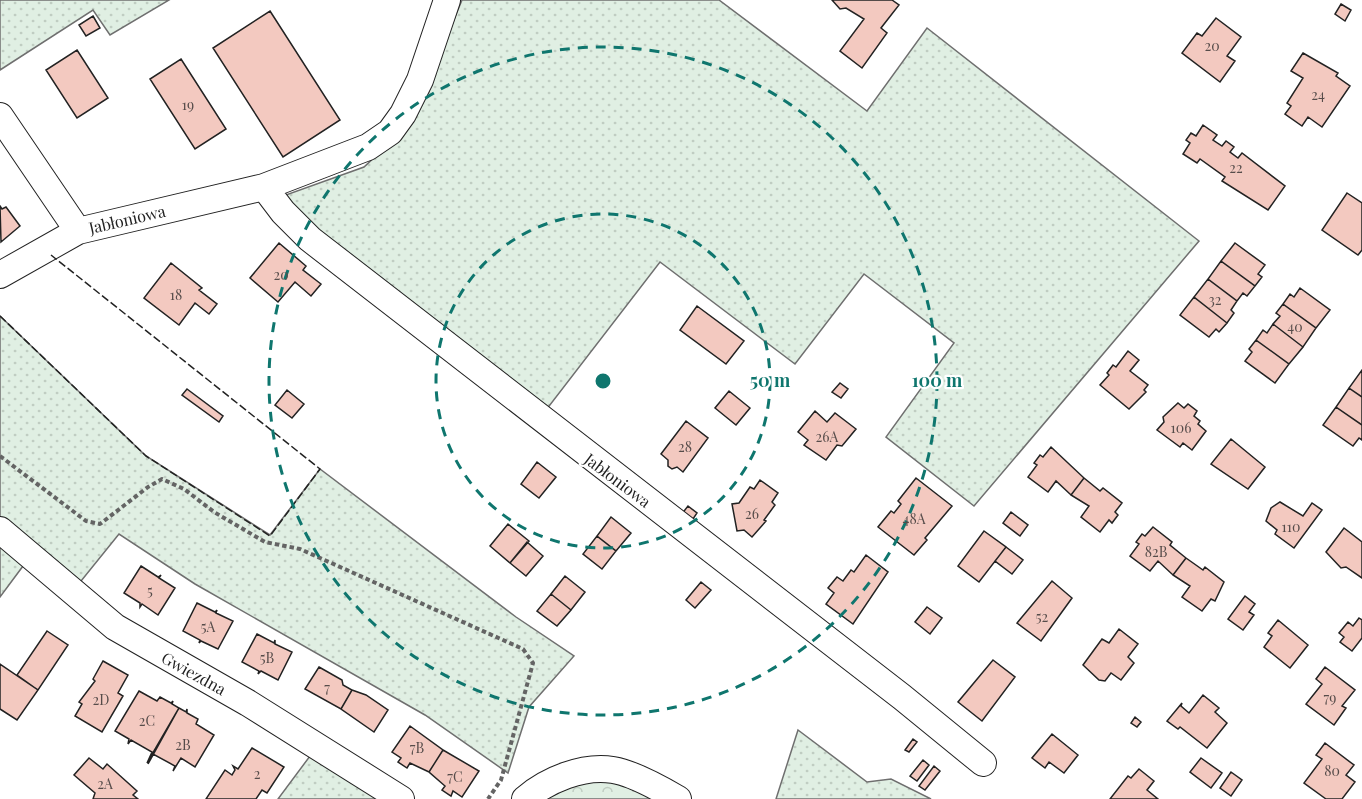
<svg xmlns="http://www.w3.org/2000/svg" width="1362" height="799" viewBox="0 0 1362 799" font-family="'Playfair Display',serif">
<defs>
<pattern id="grass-dots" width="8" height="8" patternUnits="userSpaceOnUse" patternTransform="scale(1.5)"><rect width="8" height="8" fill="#e0efe3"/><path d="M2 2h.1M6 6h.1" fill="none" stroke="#c0cdc2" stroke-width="1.8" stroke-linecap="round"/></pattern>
<pattern id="forest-crowns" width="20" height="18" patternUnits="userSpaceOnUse" patternTransform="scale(1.5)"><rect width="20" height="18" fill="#e0efe3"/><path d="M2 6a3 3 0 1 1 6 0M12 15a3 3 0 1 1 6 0" fill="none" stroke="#c0cdc2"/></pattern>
</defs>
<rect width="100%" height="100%" fill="#fff"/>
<!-- grass -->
<path fill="url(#grass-dots)" stroke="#6f6f6f" stroke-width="1.5" d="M0 0H169L110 35 93 10 0 70Z
M462 0H719L867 111 927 28 1199 241 974 506 886 437 954 343 864 274 795 364 660 262 543 414 323 241 283 196 364 167 412 122Z
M0 316 146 456 270 535 320 469 516 617 574 656 529 707 508 773 425 715 195 584 119 534 73 591 0 530Z
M0 546 23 566 0 597Z
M798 730 867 782 891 779 931 799H776Z
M313 752 387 799H278Z"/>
<!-- forest -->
<path fill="url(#forest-crowns)" stroke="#6f6f6f" stroke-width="1.5" d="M590 779 635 784 660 799H543Z"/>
<!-- building -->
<path fill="#f3c9c0" stroke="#222" stroke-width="1.5" d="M832 0H892L899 5 881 28 887 33 862 68 840 51 864 19 846 8 840 9Z
M1341 4 1351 10 1345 21 1335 14Z
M270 11 340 120 283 157 213 48Z
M93 16 100 28 86 36 79 25Z
M1216 18 1241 37 1227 56 1235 61 1220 82 1182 53 1197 33 1202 36Z
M77 50 108 98 77 118 46 70Z
M1303 53 1338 73 1336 76 1350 86 1322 127 1308 117 1302 126 1285 114 1291 106 1287 103 1303 78 1291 71Z
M181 59 226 129 195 149 150 79Z
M1203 125 1217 135 1213 140 1222 146 1226 141 1234 147 1230 152 1238 158 1242 153 1285 186 1268 210 1222 181 1225 177 1200 159 1197 163 1183 154 1190 143 1186 140 1191 133 1196 136Z
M1347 193 1362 203V250L1358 255 1322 230Z
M0 206 2 209 6 207 20 226 1 242Z
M279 243 306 266 303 270 321 284 311 296 295 282 278 302 250 278Z
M1235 243 1265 265 1258 274 1262 277 1255 286 1221 261Z
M1221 261 1255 286 1247 296 1243 293 1237 301 1208 279Z
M171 263 202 288 199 290 217 304 209 314 195 303 179 325 144 298Z
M1208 279 1237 301 1231 310 1234 313 1227 323 1194 297Z
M1300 288 1330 310 1316 328 1283 304 1290 294 1294 297Z
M1194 297 1227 323 1219 332 1216 329 1209 337 1180 315Z
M1283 304 1316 328 1303 347 1273 324 1280 316 1276 313Z
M697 306 744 341 726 364 680 330Z
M1273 324 1303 347 1289 364 1256 340 1263 330 1267 333Z
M1256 340 1289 364 1275 383 1245 361 1252 352 1249 349Z
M1128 351 1139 360 1130 371 1148 385 1144 390 1146 392 1129 409 1100 385 1109 375 1107 373 1113 365 1116 367Z
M1362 370V397L1349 388Z
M840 383 848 389 841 398 832 392Z
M1349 388 1362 397V425L1336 407Z
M187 389 223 416 219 422 182 395Z
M287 390 304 404 292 418 275 405Z
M729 391 750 408 736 425 715 408Z
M1178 403 1184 408 1188 404 1197 411 1194 416 1200 421 1198 424 1206 431 1192 450 1183 443 1180 447 1157 430 1164 422 1163 417Z
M1336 407 1362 425V440L1359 438 1353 446 1323 425Z
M815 411 827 422 835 413 856 429 842 446 837 445 826 460 804 445 808 440 798 432Z
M686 421 708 438 683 472 677 467 672 469 668 466V460L661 454Z
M1231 439 1265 467 1248 489 1211 464Z
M1051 447 1084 478 1071 495 1056 481 1048 492 1028 477 1037 465 1034 463 1040 455 1043 457Z
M537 462 556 477 539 498 521 484Z
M916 478 952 506 925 538 927 540 914 555 878 527 891 511 894 513 901 504 898 501Z
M1084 478 1100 491 1103 488 1122 503 1115 512 1118 515 1112 523 1109 520 1100 532 1081 517 1089 506 1071 495Z
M760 480 778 493 772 502 775 505 764 520 766 521 752 537 744 530 737 531 732 504 739 503 750 487 754 489Z
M1280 502 1303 516 1312 503 1322 510 1294 548 1275 534 1277 530 1266 521 1271 508Z
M688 506 697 513 691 522 681 515Z
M1011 512 1028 525 1020 536 1003 523Z
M611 517 631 533 616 551 597 536Z
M508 524 529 541 510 563 490 546Z
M1153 527 1172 542 1170 545 1186 558 1173 575 1158 561 1150 571 1130 556 1139 544 1136 542 1142 534 1145 536Z
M1344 528 1362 542V578L1346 567 1341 568 1326 552Z
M984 531 1006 547 979 582 958 566Z
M597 536 616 551 602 569 583 554Z
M527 542 543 556 526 576 510 563Z
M1006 547 1023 560 1012 574 995 561Z
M866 555 888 572 853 624 826 604 834 593 828 588 837 577 843 581 851 570 854 572Z
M1186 558 1203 570 1205 567 1224 582 1215 601 1211 599 1202 611 1182 597 1190 586 1173 575Z
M141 566 158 577 161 575 159 578 175 588 158 615 142 604 140 607V603L124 593Z
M565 576 585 592 571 610 551 594Z
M1052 581 1072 598 1041 641 1017 623Z
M701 582 711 590 695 608 686 600Z
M551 594 571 610 557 626 537 611Z
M1245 596 1255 604 1249 612 1254 615 1243 630 1228 619Z
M197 603 215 612 217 610 216 613 233 621 218 649 201 641 199 643 200 640 183 631Z
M927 607 942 618 930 634 915 622Z
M1359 618 1362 620V638L1352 651 1340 642 1344 637 1339 633 1348 622 1353 626Z
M1278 620 1308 645 1290 668 1264 647 1272 636 1268 633Z
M1119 629 1138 644 1128 657 1134 663 1121 680 1111 673 1105 681 1099 680 1083 665 1102 639 1109 643Z
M47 631 68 645 38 690 17 675Z
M257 634 274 643 275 640V644L292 652 278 680 261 671 258 674 259 671 242 662Z
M993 660 1015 677 982 721 958 702Z
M103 661 128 675 118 693 123 696 102 732 75 716 82 704 79 702 95 681 93 679Z
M0 664 38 690 17 720 0 709Z
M319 667 342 680 343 685 352 690 341 709 305 689Z
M1325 667 1355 690 1342 706 1346 708 1334 725 1306 704 1322 684 1316 679Z
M352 690 366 695 388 710 374 732 341 709Z
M139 691 157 701 160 697 171 703 173 701 172 704 179 708 147 763 152 752 131 740 128 744 129 739 115 731Z
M1203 695 1219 708 1215 712 1227 723 1207 748 1180 727 1178 729 1167 721 1182 703 1181 706 1189 713Z
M179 708 186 712 187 709V713L198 719 196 724 214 735 195 767 181 758 173 771 175 766 153 754 148 764Z
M1135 717 1141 722 1137 727 1131 723Z
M410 726 443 750 429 772 410 763 407 768 398 762 401 758 392 752Z
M1052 734 1078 755 1064 773 1049 762 1045 768 1032 758Z
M913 739 917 742 909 752 905 750Z
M1325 743 1354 765 1346 775 1355 782 1342 799H1326L1304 783 1322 759 1316 755Z
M252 748 284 767 267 793 262 790 256 799H206L225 770 232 775 235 770 233 766 238 769Z
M443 750 479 771 462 797 453 791 451 796 442 790 445 786 429 772Z
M89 758 103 769 107 764 137 791 133 795 138 799H93L95 793 74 775Z
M1201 758 1222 773 1211 788 1190 772Z
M923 760 929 765 917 781 910 776Z
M934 766 940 771 925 790 919 786Z
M1139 769 1154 781 1147 790 1158 799H1110L1128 776 1131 778Z
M1231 772 1242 780 1231 796 1220 788Z"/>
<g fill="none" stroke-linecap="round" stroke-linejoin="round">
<!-- minor casing -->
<g stroke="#222" stroke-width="28">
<path id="minor" d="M0 116 78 231
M264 187 283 212 310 239 902 697 983 763
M0 275 78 231 264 187 368 147 390 132 403 114 420 80 447 0
M0 530 115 627 248 703 401 799
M525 799C547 780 583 765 613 770 632 773 661 789 678 799"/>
</g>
<!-- path -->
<path stroke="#646464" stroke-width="4" stroke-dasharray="4.5 3" stroke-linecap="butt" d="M0 456 86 521 100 524 148 487 162 479 184 489 214 512 265 542 300 549 523 649 533 663 501 780 488 799"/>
<!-- minor -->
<use href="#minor" stroke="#fff" stroke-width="26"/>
<!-- fence -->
<path stroke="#222" stroke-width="1.5" stroke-dasharray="8 3" stroke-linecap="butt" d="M0 316 146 456 270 536 320 469 51 255"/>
</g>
<!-- distance rings -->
<g fill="none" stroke="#0f766e" stroke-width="3" stroke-dasharray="10 8">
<circle cx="603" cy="381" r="167"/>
<circle cx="603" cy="381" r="334"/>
</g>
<g text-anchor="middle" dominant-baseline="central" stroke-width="4.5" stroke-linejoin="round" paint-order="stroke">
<!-- number labels -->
<g font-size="14" fill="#564c4a">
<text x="1212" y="45">20</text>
<text x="1318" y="94">24</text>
<text x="188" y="104">19</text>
<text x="1236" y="167">22</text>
<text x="281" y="274">20</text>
<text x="176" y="294">18</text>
<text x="1215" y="299">32</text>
<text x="1295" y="326">40</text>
<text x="1181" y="427">106</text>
<text x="827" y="436">26A</text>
<text x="685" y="446">28</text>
<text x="752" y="513">26</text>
<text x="914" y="518">48A</text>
<text x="1291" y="526">110</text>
<text x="1156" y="551">82B</text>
<text x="150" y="590">5</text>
<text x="1042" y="616">52</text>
<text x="208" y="626">5A</text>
<text x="267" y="657">5B</text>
<text x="327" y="687">7</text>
<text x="1330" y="697">79</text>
<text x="101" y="699">2D</text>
<text x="147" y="720">2C</text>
<text x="183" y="744">2B</text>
<text x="417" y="747">7B</text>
<text x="1332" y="770">80</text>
<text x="257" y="773">2</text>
<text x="455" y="776">7C</text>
<text x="105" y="783">2A</text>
</g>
<!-- street labels -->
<g font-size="16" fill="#222" stroke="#fff">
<text transform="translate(127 219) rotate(-13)">Jabłoniowa</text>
<text transform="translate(618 480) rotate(37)">Jabłoniowa</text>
<text transform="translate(194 673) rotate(29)">Gwiezdna</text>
</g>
</g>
<circle cx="603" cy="381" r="9" fill="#0f766e" stroke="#fff" stroke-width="3"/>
<g font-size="18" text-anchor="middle" font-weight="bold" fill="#0f766e" stroke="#fff" stroke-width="4.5" stroke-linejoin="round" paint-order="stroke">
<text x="770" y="387">50 m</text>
<text x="937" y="387">100 m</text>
</g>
</svg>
